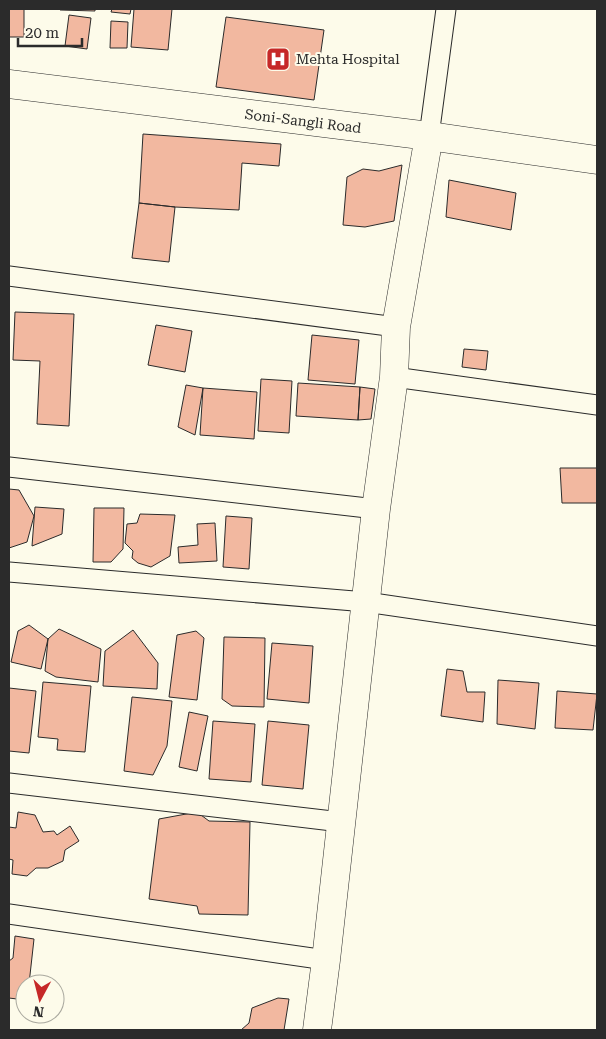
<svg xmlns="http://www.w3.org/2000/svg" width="606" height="1039" viewBox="0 0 606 1039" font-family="'Roboto Serif',serif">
<rect width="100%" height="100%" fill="#fdfbea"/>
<!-- building -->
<path fill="#f2b8a0" stroke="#2b2b2b" d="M9 9H24V37H9Z
M60 9H95V11L60 10Z
M112 9H131L130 14 111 12Z
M134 9H172L168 50 131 47Z
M69 15 91 18 87 49 65 46Z
M226 17 324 30 314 100 216 87Z
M111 21 128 22 127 48H110Z
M143 134 281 144 279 166 242 163 239 210 175 207 139 203Z
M402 165 394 221 365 227 343 225 347 177 363 169 379 171Z
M449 180 516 193 511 230 446 217Z
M139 203 175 207 169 262 132 258Z
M15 312 74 314 69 426 37 424 40 361 13 360Z
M156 325 192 331 185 372 148 365Z
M312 335 359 340 355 384 308 380Z
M464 349 488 351 486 370 462 367Z
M261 379 292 381 289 433 258 431Z
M298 383 360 387 358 420 296 416Z
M186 385 203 388 195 435 178 427Z
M360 387 375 389 371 419 358 420Z
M203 388 257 392 254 439 200 435Z
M560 468H597V503H562Z
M9 489 19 490 34 516 27 542 9 548Z
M35 507 64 509 62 534 32 546Z
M94 508H124L123 549 111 562H93Z
M140 514 175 515 170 556 151 567 138 563 132 558 133 551 125 543 127 524 137 523Z
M226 516 252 518 249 569 223 567Z
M215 523 217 561 179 563 178 547 198 545 197 524Z
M29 625 48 639 41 669 11 662 18 631Z
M59 629 101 649 98 682 56 677 45 671 48 639Z
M133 630 158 663 157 689 103 686 105 651Z
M196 631 204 638 197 700 169 697 177 635Z
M224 637 265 638 264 707 232 706 222 699Z
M272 643 313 646 309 703 267 699Z
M447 669 463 671 467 692H485L483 722 441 716Z
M498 680 539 683 535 729 497 724Z
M43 682 91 686 85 752 57 750 58 739 38 737Z
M9 688 36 691 29 753 9 751Z
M557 691 597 694 593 730 555 728Z
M132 697 172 701 167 746 153 775 124 771Z
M189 712 208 716 197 771 179 767Z
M213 721 255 724 251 782 209 779Z
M268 721 309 725 303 789 262 785Z
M18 812 35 815 43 832 54 831 57 835 70 826 79 841 65 850 63 861 48 868H36L27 876 12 874 13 860 9 859V827L16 828Z
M197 812 209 821 250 822 248 915 199 914 197 906 149 899 159 819Z
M15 936 34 939 29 984H25V1000L9 998V961L13 958Z
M278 998 289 999 284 1030H241L249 1023 252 1008Z"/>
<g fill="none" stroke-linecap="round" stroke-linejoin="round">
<!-- street casing -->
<g stroke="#2b2b2b" stroke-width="21">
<path id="street" d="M429 136 446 9
M9 276 396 327
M394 377 597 405
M9 467 376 509
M9 572 366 602 597 636
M9 783 341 822
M9 914 326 960"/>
</g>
<!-- secondary casing -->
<g stroke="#2b2b2b" stroke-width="29">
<path id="secondary" d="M317 1030 326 960 376 509 394 377 396 327 429 136"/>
</g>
<!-- primary casing -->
<g stroke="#2b2b2b" stroke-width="29">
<path id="primary" d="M9 84 429 136 597 160"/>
</g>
<!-- street -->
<use href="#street" stroke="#fdfbea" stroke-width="19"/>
<!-- secondary -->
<use href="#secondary" stroke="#fdfbea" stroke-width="28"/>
<!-- primary -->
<use href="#primary" stroke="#fdfbea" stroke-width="28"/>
</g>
<!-- icons -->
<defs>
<g id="hospital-square" transform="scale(1.25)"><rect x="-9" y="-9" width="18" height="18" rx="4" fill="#c62828" stroke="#fdfbea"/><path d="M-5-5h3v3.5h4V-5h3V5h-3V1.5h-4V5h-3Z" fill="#fff"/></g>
</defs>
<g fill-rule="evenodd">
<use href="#hospital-square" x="278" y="59"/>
</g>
<g text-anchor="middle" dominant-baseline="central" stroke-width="4" stroke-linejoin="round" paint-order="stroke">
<!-- poi labels -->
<g font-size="14" fill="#2b2b2b" stroke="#fdfbea" text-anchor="start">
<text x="296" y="59">Mehta Hospital</text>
</g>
<!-- street labels -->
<g font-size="14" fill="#2b2b2b" stroke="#fdfbea">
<text transform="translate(303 121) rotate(7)">Soni-Sangli Road</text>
</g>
</g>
<!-- border -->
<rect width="606" height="1039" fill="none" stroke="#2b2b2b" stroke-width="20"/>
<!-- north arrow -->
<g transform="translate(40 999) rotate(187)"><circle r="24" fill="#fdfbea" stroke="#a9a89e"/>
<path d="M0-4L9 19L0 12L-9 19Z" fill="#c62828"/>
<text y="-8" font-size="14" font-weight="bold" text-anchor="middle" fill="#2b2b2b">N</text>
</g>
<!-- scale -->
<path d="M18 38v8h64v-8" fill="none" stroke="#2b2b2b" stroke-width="2.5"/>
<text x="25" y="38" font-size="15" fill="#2b2b2b" stroke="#fdfbea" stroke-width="4" paint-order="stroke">20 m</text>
</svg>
